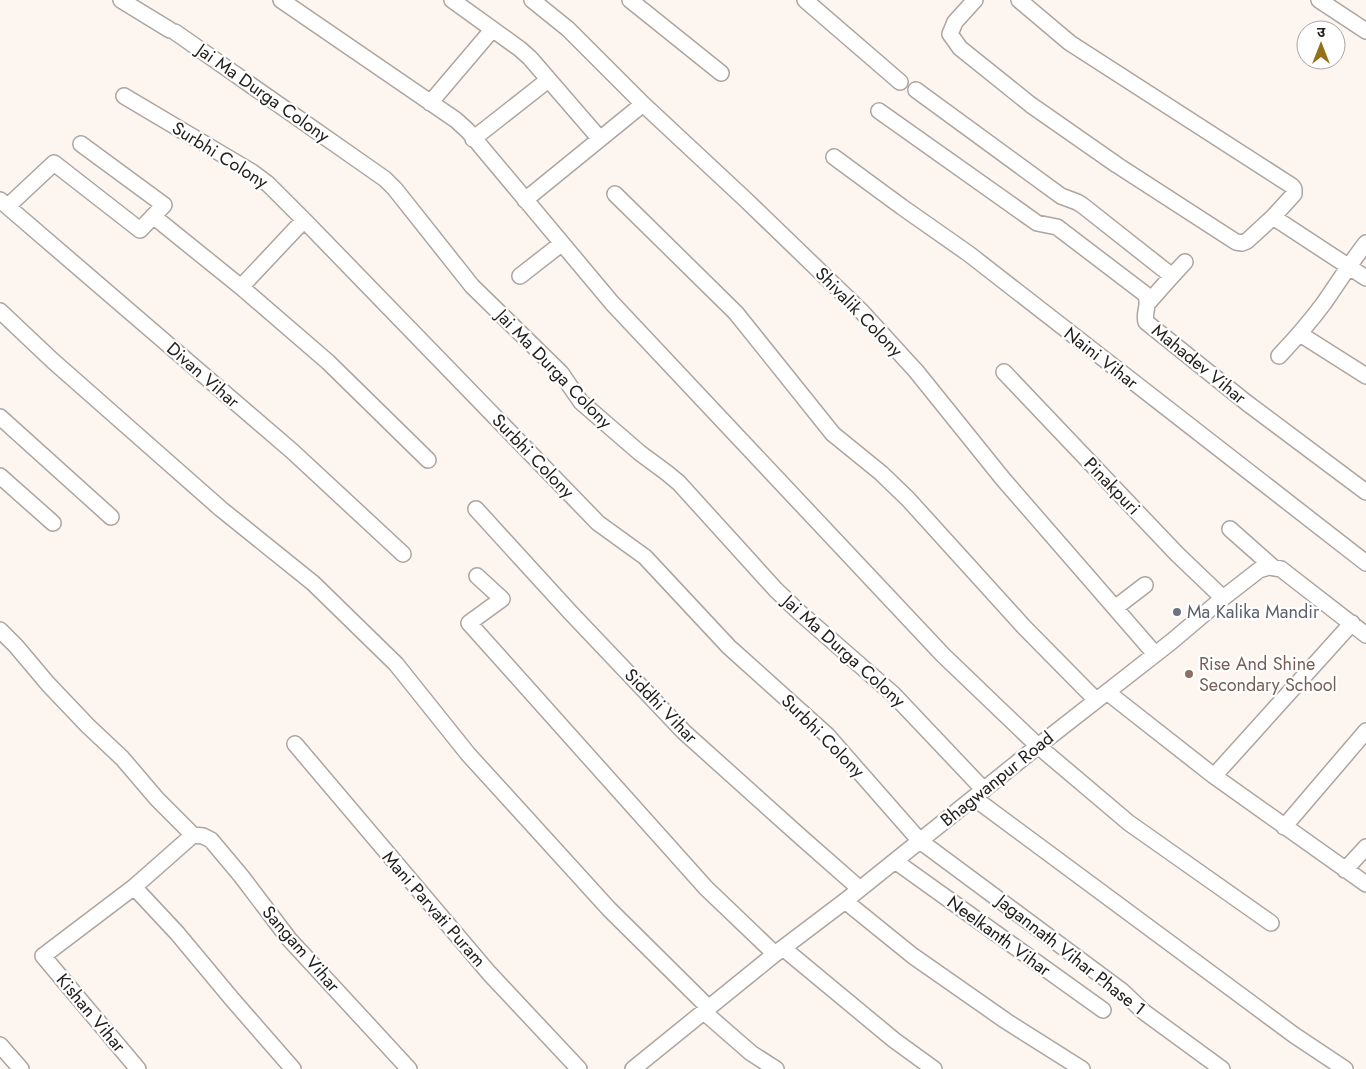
<svg xmlns="http://www.w3.org/2000/svg" width="1366" height="1069" viewBox="0 0 1366 1069" font-family="Jost,'Noto Sans Devanagari',sans-serif">
<rect width="100%" height="100%" fill="#fdf5f0"/>
<g fill="none" stroke-linecap="round" stroke-linejoin="round">
<!-- minor casing -->
<g stroke="#aca5a1" stroke-width="18">
<path id="minor" d="M121 0 170 30
M281 0 456 120 468 131 612 303 943 655 1038 746 1129 823 1271 923
M452 0 520 49 530 58 600 139
M532 0 568 29 643 104 746 200 862 312 916 371 1003 479 1155 654
M630 0 721 73
M805 0 900 82
M975 0 955 22 950 34 960 48 1031 105 1117 165 1236 242 1242 243 1247 241 1273 217
M1019 0 1070 43 1292 186 1294 189V194L1273 217 1366 278
M1319 0 1366 31
M175 32 385 179 395 189 472 286 561 373 581 402 640 453 667 473 679 483 776 590 799 612 893 694 984 790
M916 90 1061 196 1077 202 1082 205 1172 276
M124 96 252 172 268 184 304 220 598 523 645 557 729 647 827 735 920 841 1122 991 1144 1012 1222 1069
M430 103 492 30
M879 111 1037 223 1057 227 1145 294C1151 304 1143 312 1146 322L1247 403 1366 492
M473 139 548 80
M834 157 902 207 969 254 1366 563
M615 194 736 313 833 434 881 473 908 499 1024 627 1096 700
M0 200 292 451 403 554
M525 200 643 104
M8 206 54 163 140 230 164 205 81 144
M153 216 241 287 328 362 428 460
M520 276 561 244
M241 287 304 220
M1148 303 1172 276 1185 262
M0 311 53 361 221 509 313 583 396 664 468 754 609 909 709 1008
M1300 334 1366 376
M1279 356C1295 339 1310 322 1324 303 1338 283 1351 262 1366 243
M1004 372 1177 554 1223 598
M0 417 111 517
M0 476 53 523
M476 509 570 612 684 732 802 838 860 889
M1230 529 1274 568
M477 576 502 599 469 623 706 888 775 954
M1115 608 1145 585
M0 630 16 646 48 684 88 726 122 758 157 799 193 835
M1107 692 1214 776 1366 884
M295 744 489 973 579 1069
M1214 776 1352 623
M974 798 1294 1035 1345 1069
M1284 827 1366 731
M193 835 203 836 211 840 242 877 289 939 409 1069
M895 861 1103 1010
M1345 870 1366 847
M134 887 177 933 232 999 293 1069
M845 901 913 956 1006 1021 1082 1069
M783 948 894 1040 934 1069
M704 1012 751 1053 776 1069
M0 1045 21 1069
M138 1069 43 956 134 887 193 835
M633 1069 775 954 845 901 1038 746 1171 642 1223 598 1259 570 1269 567 1281 569 1366 635"/>
</g>
<!-- minor -->
<use href="#minor" stroke="#fff" stroke-width="15"/>
</g>
<!-- markers -->
<circle fill="#6b7280" stroke="#fff" stroke-width="2" cx="1177" cy="612" r="5"/>
<circle fill="#8d6e63" stroke="#fff" stroke-width="2" cx="1189" cy="674" r="5"/>
<g text-anchor="middle" dominant-baseline="central" stroke-width="4.5" stroke-linejoin="round" paint-order="stroke">
<!-- street labels -->
<g font-size="18" fill="#23201e" stroke="#fff">
<text transform="translate(263 93) rotate(35)">Jai Ma Durga Colony</text>
<text transform="translate(220 155) rotate(32)">Surbhi Colony</text>
<text transform="translate(859 312) rotate(46)">Shivalik Colony</text>
<text transform="translate(1101 358) rotate(38)">Naini Vihar</text>
<text transform="translate(1199 364) rotate(39)">Mahadev Vihar</text>
<text transform="translate(554 369) rotate(46)">Jai Ma Durga Colony</text>
<text transform="translate(203 375) rotate(41)">Divan Vihar</text>
<text transform="translate(533 456) rotate(46)">Surbhi Colony</text>
<text transform="translate(1112 486) rotate(46)">Pinakpuri</text>
<text transform="translate(844 651) rotate(42)">Jai Ma Durga Colony</text>
<text transform="translate(661 706) rotate(46)">Siddhi Vihar</text>
<text transform="translate(823 736) rotate(45)">Surbhi Colony</text>
<text transform="translate(997 779) rotate(-39)">Bhagwanpur Road</text>
<text transform="translate(434 909) rotate(49)">Mani Parvati Puram</text>
<text transform="translate(999 936) rotate(36)">Neelkanth Vihar</text>
<text transform="translate(301 949) rotate(49)">Sangam Vihar</text>
<text transform="translate(1071 955) rotate(38)">Jagannath Vihar Phase 1</text>
<text transform="translate(91 1013) rotate(50)">Kishan Vihar</text>
</g>
<!-- worship labels -->
<g font-size="18" fill="#5b616d" stroke="#fff" text-anchor="start">
<text x="1187" y="612">Ma Kalika Mandir</text>
</g>
<!-- education labels -->
<g font-size="18" fill="#785e54" stroke="#fff" text-anchor="start">
<text x="1199" y="664">Rise And Shine<tspan x="1199" dy="21">Secondary School</tspan></text>
</g>
</g>
<!-- north arrow -->
<g transform="translate(1321 45)"><circle r="24" fill="#ffffff" stroke="#a7a6a5"/>
<path d="M0-4L9 19L0 12L-9 19Z" fill="#957019"/>
<text y="-8" font-size="14" font-weight="bold" text-anchor="middle" fill="#23201e">उ</text>
</g>
</svg>
